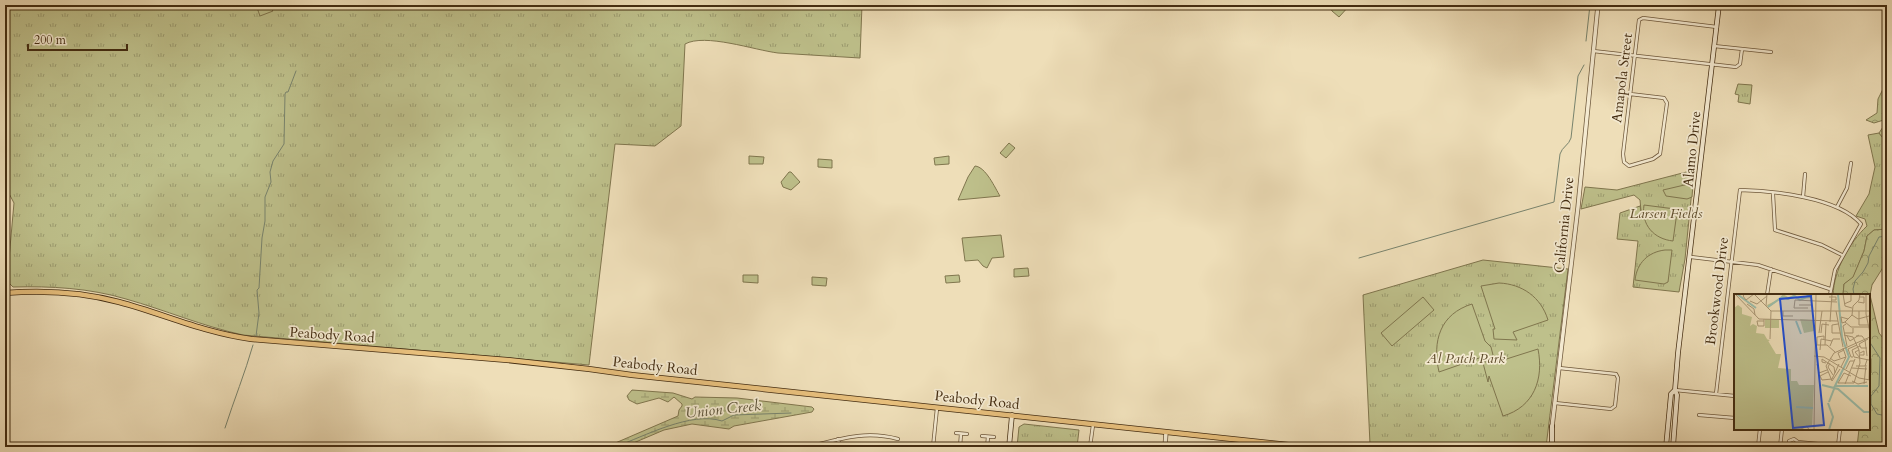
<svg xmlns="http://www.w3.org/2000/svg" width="1892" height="452" viewBox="0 0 1892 452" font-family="Cardo,serif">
<defs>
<pattern id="grass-tufts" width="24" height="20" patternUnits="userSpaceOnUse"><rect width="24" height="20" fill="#bec08b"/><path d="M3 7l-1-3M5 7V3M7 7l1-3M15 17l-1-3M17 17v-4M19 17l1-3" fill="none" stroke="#9c9c70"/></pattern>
<pattern id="forest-crowns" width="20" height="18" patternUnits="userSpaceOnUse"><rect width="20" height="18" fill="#bec08b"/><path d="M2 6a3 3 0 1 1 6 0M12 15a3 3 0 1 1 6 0" fill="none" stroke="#9c9c70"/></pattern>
<pattern id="wetland-marsh" width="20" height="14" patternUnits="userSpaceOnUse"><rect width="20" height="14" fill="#bec08b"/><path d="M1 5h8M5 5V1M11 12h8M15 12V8" fill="none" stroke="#9c9c70"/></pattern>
</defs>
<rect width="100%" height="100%" fill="#eedeb8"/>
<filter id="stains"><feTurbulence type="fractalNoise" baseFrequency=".005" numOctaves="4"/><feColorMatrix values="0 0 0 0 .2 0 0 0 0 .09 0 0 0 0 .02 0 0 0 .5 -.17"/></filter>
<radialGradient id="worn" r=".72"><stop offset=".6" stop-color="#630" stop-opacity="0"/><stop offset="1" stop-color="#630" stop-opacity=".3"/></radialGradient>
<!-- grass -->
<path fill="url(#grass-tufts)" stroke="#80764e" d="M5 5H862L860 58C833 56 805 55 778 53 754 50 705 33 685 44L681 126 655 146 615 144 589 365 243 335C202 326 165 310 126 299 89 288 51 286 13 287L7 281 14 203 5 186Z
M1738 84 1752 85 1750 104 1738 102 1739 95 1735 94Z
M1879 133 1887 143V229L1874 230 1867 236 1864 251 1853 278 1844 284 1843 295H1833C1834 270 1849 243 1867 226L1865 219 1856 216 1869 194 1875 167 1868 135Z
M1694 170 1685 259 1679 292 1633 287 1638 241 1617 239 1620 213 1640 206 1641 211 1640 200 1634 195 1581 209 1585 187 1617 190Z
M1483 260 1568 269 1546 447H1372L1370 444 1363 295Z
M1024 424 1079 430 1077 447H1017L1019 427Z"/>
<!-- forest -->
<path fill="url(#forest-crowns)" stroke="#80764e" d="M256 5H268L273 11 260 16Z
M1887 81V119L1874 123 1866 120 1877 113 1878 99Z
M1887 126V143L1879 133 1883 127Z
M1887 229V261L1872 285 1870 295 1879 333 1887 343V388L1885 394 1887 403V447H1857L1859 429H1869V375L1871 373V359L1869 355V295H1843L1844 284 1853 277 1864 251 1867 236 1874 230Z"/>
<!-- wetland -->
<path fill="url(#wetland-marsh)" stroke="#80764e" d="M632 390 673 393 692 399 695 397 737 398 812 407 814 409 812 412 734 426 729 429 692 424 664 430 624 447H606L678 416 679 410 682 406V404L674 397 668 402 659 398 637 404 629 400 627 396Z"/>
<!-- garden -->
<path fill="#bec08b" stroke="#80764e" d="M1329 5H1350L1339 17 1332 11Z
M1009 143 1015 148 1006 158 1000 153Z
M749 156 764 157 763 164H749Z
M949 156V164L935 165 934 158Z
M818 159 832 160V168L818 167Z
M975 166C986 167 995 188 1000 196L958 200 968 177Z
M789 172H791L800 182 791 190 783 187 781 182Z
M1693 183 1692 197 1687 199 1666 196 1663 190Z
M1644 205 1675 209 1677 212 1673 241C1654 239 1641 225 1644 205Z
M1001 235 1004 257 992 258 987 268 983 266 978 260 965 261 962 238Z
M1665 250H1672L1668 282 1664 284 1635 280C1637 263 1648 252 1665 250Z
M1028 268 1029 276 1014 277V269Z
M743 275H758V283L743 282Z
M959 275 960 282 946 283 945 276Z
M812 277 827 278 826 286 812 285Z
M1499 283C1522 284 1541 297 1548 320L1513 332 1517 340 1494 339 1493 329H1495L1481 286Z
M1423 297 1434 310 1392 346 1381 333Z
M1472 304 1485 341 1491 347 1493 355 1484 362 1482 357 1439 372C1432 341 1440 314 1472 304Z
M1538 349C1544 379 1534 407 1503 416L1489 376 1488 382 1483 363 1496 358 1497 362Z"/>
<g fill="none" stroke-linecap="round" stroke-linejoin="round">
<!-- stream -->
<path stroke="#78836d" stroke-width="1" d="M1586 41 1590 5
M1887 103 1885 115 1887 123
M1359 258 1554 202 1560 154C1562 147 1569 145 1571 138L1578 76 1584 65
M1854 295 1853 289 1855 281 1863 272 1868 263 1869 256 1879 237 1887 236
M256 336 259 313 257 290 259 288 262 238 265 221V197L271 182 270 172 273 161 284 144 285 94 286 92H288L296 71
M1869 341 1880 358 1879 386 1871 396V404L1877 414 1887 416
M225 428C234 400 245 373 253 345
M615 447C645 436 691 411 722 421L734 415 791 413"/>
<!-- minor casing -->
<g stroke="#6e583b" stroke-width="4">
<path id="minor" d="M1714 46 1771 52
M1593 51 1736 67 1740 64 1742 49
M1630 94 1664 98 1667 103 1660 154 1653 159 1629 166 1624 162 1623 154 1639 20 1643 18 1717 27
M1773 194 1775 230 1822 245 1842 255
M1803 197 1805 174
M5 201V203
M1837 207 1847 188 1851 163
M1691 257 1758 265 1830 289
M1767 295 1771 269
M1675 390 1735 396
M1716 394 1740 190C1773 191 1838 197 1861 224L1835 270 1830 295
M1555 403 1611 409 1615 406 1618 378 1616 374 1559 368
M1699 415 1735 418
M956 433 967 434
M982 436 994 437
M838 439 840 447
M1798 442 1838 446
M1838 446 1840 429
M808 447C840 439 865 430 898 439
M933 447 937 408
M960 447 961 434
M987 447 988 437
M1090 447 1093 425
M1758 447 1760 429
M1780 447 1782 429
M1789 447V441L1794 439 1798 442 1797 447"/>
</g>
<!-- tertiary casing -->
<g stroke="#6e583b" stroke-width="5">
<path id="tertiary" d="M1552 427 1578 207 1598 5
M1165 447 1166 432"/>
</g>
<!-- secondary casing -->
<g stroke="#432c11" stroke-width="5.5">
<path id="secondary" d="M1552 426V447
M1009 447 1012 415
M1666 447 1671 394 1675 390
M1673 447 1677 395 1675 390 1678 353 1719 5"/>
</g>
<!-- primary casing -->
<g stroke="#432c11" stroke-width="6">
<path id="primary" d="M5 293C44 290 82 292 119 302 164 314 205 333 251 339L507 360 589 369 632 375 1307 447"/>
</g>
<!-- minor -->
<use href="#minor" stroke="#f4ead1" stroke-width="2.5"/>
<!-- tertiary -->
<use href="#tertiary" stroke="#f4ead1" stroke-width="3.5"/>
<!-- secondary -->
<use href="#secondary" stroke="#f4ead1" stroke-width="4"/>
<!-- primary -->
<use href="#primary" stroke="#e7bf7c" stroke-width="4.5"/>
</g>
<g text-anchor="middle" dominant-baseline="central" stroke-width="3.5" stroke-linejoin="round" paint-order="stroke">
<!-- street labels -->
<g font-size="14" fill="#432c11" stroke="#f4ead1">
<text transform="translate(1622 78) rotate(-83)">Amapola Street</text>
<text transform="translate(1692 149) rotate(-84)">Alamo Drive</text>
<text transform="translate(1564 225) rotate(-84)">California Drive</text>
<text transform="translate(1717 291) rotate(-83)">Brookwood Drive</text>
<text transform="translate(332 335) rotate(4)">Peabody Road</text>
<text transform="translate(655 366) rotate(6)">Peabody Road</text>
<text transform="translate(977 400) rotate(6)">Peabody Road</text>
</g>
<!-- park labels -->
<g font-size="14" font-style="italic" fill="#5c4a29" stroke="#f4ead1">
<text x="1666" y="213">Larsen Fields</text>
<text x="1466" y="358">Al Patch Park</text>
</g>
<!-- water labels -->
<g font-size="15" font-style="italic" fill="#595037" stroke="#f4ead1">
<text transform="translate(723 409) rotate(-6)">Union Creek</text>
</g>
</g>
<!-- overview -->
<g transform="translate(1734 294)">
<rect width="136" height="136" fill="#eedeb8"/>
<path d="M4 11 8 14V20L18 23 16 32 19 30 23 32 22 39 30 40 42 60H47L44 74 57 75V87H63L65 91H80L78 132 64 136H0V14ZM31 25H45V34H31ZM66 25 80 26V37L70 39Z" fill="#bec08b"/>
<path d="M49 0 54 3 61 1 66 5 79 0 77 4 68 5 60 2 54 6 49 3 34 14 33 11 45 5ZM14 38 21 44 17 48 26 47 28 51 30 45 36 46 33 48V55L37 54 39 58 33 59 32 62 35 65 37 62 42 65V69L37 68 38 76 43 78 41 81V85L43 82 45 85 43 93 41 91V93H29L27 89 22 90 24 85 23 87V82L19 81 20 72 13 70 15 67 13 64 11 65V59L8 58 10 54H4L1 47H6V43H11Z" fill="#bec08b"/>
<path fill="none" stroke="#9bbdaa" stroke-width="2" d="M3 0 22 14M34 13 48 3 54 5 60 2 66 6 78 0M62 27 67 40M88 91 104 95 130 118H136M101 92H134M100 94 115 63 108 43 104 0M95 108 100 95M94 109 99 123 95 136M62 113 79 114"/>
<path fill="none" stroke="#aa9775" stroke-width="1" d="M1 0 25 25 104 27M11 0 9 2 12 6 20 0M20 0 37 17H136M109 0 111 12 118 14M126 0 125 6 119 12 118 21 111 28 117 33H135M132 0V20L136 39M95 3H102V6H98M16 7 23 10 33 2M124 8 130 9V3H126M13 10 20 15 21 21M110 10 117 7V0M65 11H78M32 12 33 0M74 14H60L61 6 103 8M49 17V22H59M102 17 109 53M125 17V31H135M118 21 124 25 135 22M30 25V32H24L23 27H30M96 28 98 0M111 28 108 29 107 23 114 25M104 30 98 31V39H106M112 30 109 32 113 52M85 39 88 17M87 39 88 30 95 31M110 39H119V34M110 41 119 43 125 56 126 69 120 89H104L110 79 117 82M113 42 116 47 125 41M122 42H128L131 46 133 62M36 45 37 17M81 51H93L101 58M83 51V43L90 42V45M91 51 92 28M96 52 99 45H106M126 52 118 56 120 63 135 66M133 54H127L125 50 134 45M86 56 87 45 98 47M125 56 121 58 126 64M126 59 130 57V61H126M80 62 90 63 125 84 136 86M119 63H117L114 55 123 51M96 64 100 67 112 63M106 64 104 59 110 56M92 69 88 68V65L100 73 101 79M96 69 94 73 99 81M83 70 85 79 93 76M122 72H131L133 66M107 73 112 63 109 54M118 74 133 75M112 75 116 67H120M94 78 86 82 88 86 98 85 105 70M135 86 136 45M98 87 92 72 100 59 136 43M98 87 106 75M118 87 124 90 133 88M111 90 121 65M130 90 132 71M65 136 73 132 75 136M80 136 82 0"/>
<path fill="#1d4ed8" fill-opacity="0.15" stroke="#1d4ed8" stroke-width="2" d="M77 2 90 131 59 134 46 5Z"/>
<rect width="136" height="136" fill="none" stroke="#432c11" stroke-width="2"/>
</g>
<!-- margin -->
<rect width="1892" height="452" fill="none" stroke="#eedeb8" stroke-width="20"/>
<rect x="6" y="6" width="1880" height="440" fill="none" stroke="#432c11" stroke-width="2"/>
<rect x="10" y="10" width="1872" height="432" fill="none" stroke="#432c11"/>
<!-- scale -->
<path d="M28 44v6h99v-6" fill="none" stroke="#432c11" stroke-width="2"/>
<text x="34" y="44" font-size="12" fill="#432c11" stroke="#f4ead1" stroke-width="3" paint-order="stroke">200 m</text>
<rect width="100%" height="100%" filter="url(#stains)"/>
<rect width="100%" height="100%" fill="url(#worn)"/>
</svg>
